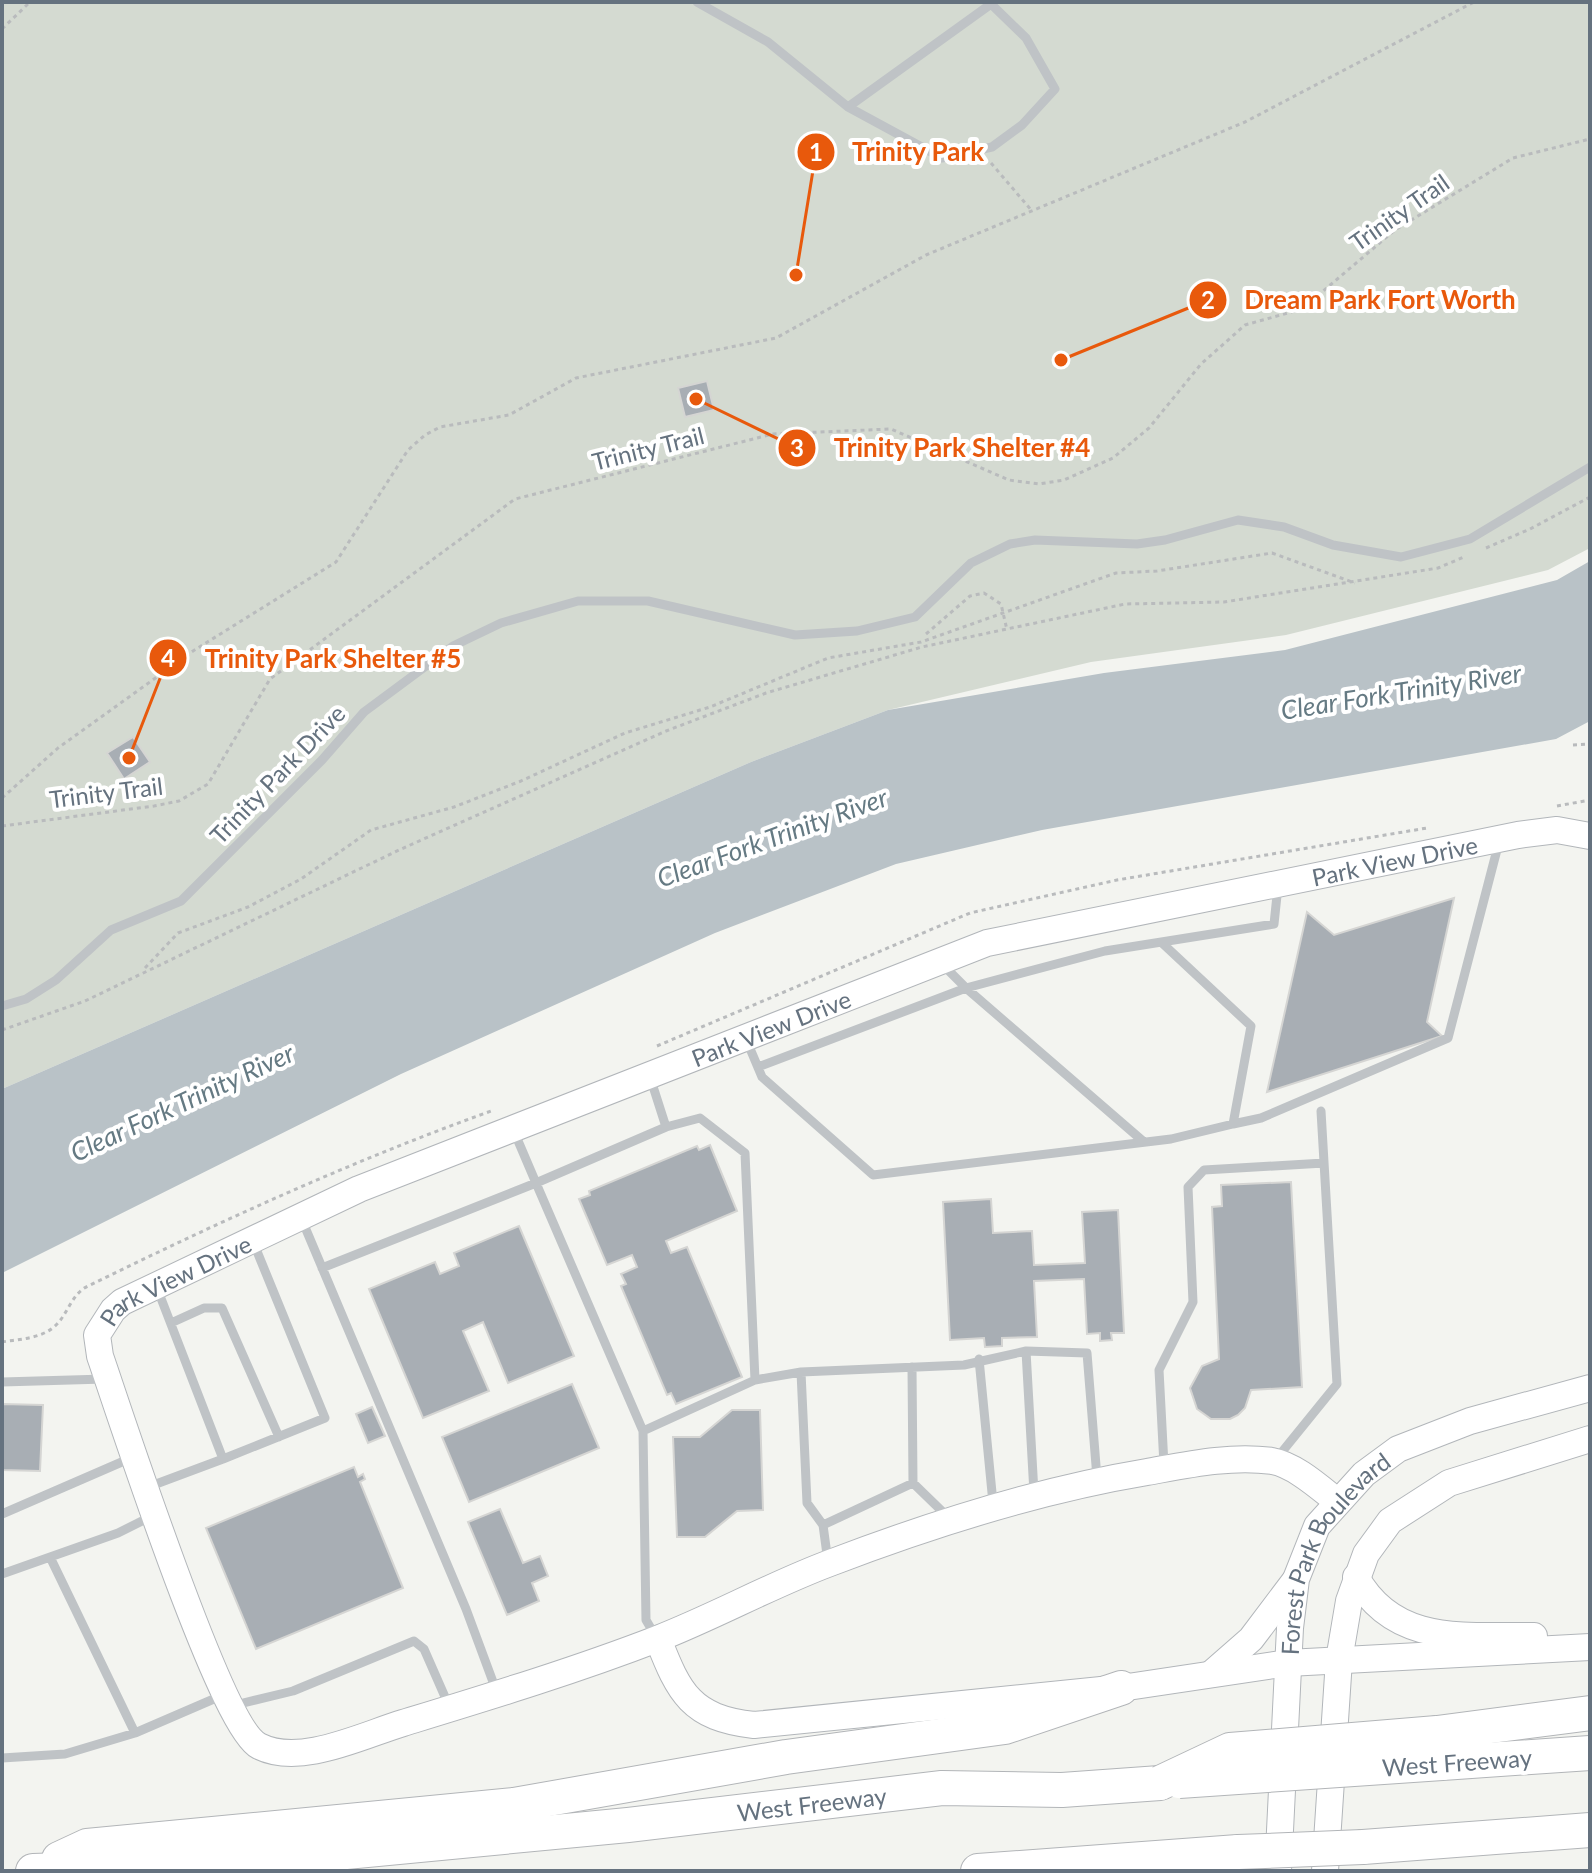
<svg xmlns="http://www.w3.org/2000/svg" width="1592" height="1873" viewBox="0 0 1592 1873" font-family="Lato,sans-serif">
<rect width="100%" height="100%" fill="#f3f4f0"/>
<!-- green -->
<path fill="#d4dad1" d="M2 2H1590V548L1548 570 1286 635 1091 662 888 710 751 762 2 1089Z"/>
<!-- water -->
<path fill="#b9c2c7" d="M1590 561V721L1556 739 1042 830 896 864 715 933 401 1074 2 1273V1089L751 762 888 710 1104 673 1285 650 1557 580Z"/>
<!-- building -->
<path fill="#a8aeb4" stroke="#d5d5d3" stroke-width="2" d="M707 381 714 410 685 417 678 388Z
M133 737 150 762 124 779 107 753Z
M1454 898 1427 1022 1442 1036 1267 1092 1307 912 1334 935Z
M710 1145 737 1211 666 1241 671 1253 687 1247 742 1377 676 1404 671 1393 667 1395 621 1286 626 1284 621 1274 637 1267 632 1255 607 1265 579 1199 590 1195 589 1191 697 1146 699 1150Z
M1291 1182 1302 1387 1251 1390 1245 1408 1238 1415 1230 1419H1211L1197 1409 1190 1388 1202 1366 1219 1359 1212 1207 1222 1206 1221 1185Z
M991 1199 993 1233 1032 1231 1034 1265 1085 1263 1082 1212 1118 1210 1124 1333H1111L1112 1340 1100 1341V1333L1087 1334 1084 1279 1034 1281 1037 1337 1002 1338V1346L985 1347 984 1338 950 1340 943 1202Z
M519 1226 574 1356 508 1383 483 1322 463 1331 489 1391 423 1418 369 1289 435 1262 440 1274 459 1266 454 1253Z
M572 1384 599 1448 469 1502 442 1437Z
M2 1404 43 1405 40 1471 2 1470Z
M372 1407 385 1436 368 1443 356 1414Z
M732 1410H760L763 1510 737 1511 705 1537H677L673 1437H700Z
M354 1467 358 1477 363 1474 365 1479 360 1482 403 1588 256 1649 206 1528Z
M500 1509 523 1563 540 1556 548 1576 532 1583 539 1601 507 1615 468 1522Z"/>
<g fill="none" stroke-linecap="round" stroke-linejoin="round">
<!-- secondary casing -->
<g stroke="#b2b6ba" stroke-width="28">
<g id="secondary">
<path id="s1" d="M1338 1502C1320 1488 1295 1465 1272 1461 1231 1455 1186 1465 1147 1472 1039 1490 932 1524 830 1563 771 1585 716 1616 657 1639 574 1671 488 1697 403 1723 363 1735 300 1767 259 1746 221 1727 120 1414 100 1356L97 1335 113 1310 122 1302 359 1189 987 943 1518 835 1557 830 1590 836"/>
<path d="M1356 1577C1394 1646 1465 1635 1534 1636"/>
<path d="M658 1639C679 1693 691 1718 754 1725L1121 1688 1288 1663 1590 1647"/>
<path d="M1211 1674 1251 1639 1294 1582"/>
<path id="s2" d="M1278 1871 1290 1628 1296 1579 1317 1526 1364 1474 1398 1449 1470 1421 1590 1388"/>
<path d="M1325 1871 1339 1660 1349 1601 1366 1554 1390 1521 1449 1483 1590 1439"/>
</g>
</g>
<!-- highway casing -->
<g stroke="#b2b5b8" stroke-width="36">
<g id="highway">
<path d="M1437 1733 1590 1713"/>
<path d="M1442 1763 1590 1753"/>
<path d="M1363 1847 1590 1830"/>
<path d="M59 1859 87 1846 514 1805 786 1757 1005 1727 1121 1688"/>
<path id="s3" d="M33 1871 211 1865 628 1825 942 1788 1062 1790 1160 1783"/>
<path d="M978 1871 1238 1852"/>
</g>
</g>
<!-- path -->
<path stroke="#b9bbbd" stroke-width="3" stroke-dasharray="4 4" stroke-linecap="butt" d="M2 29 30 2
M991 163 1032 211
M1486 548 1530 529 1590 497
M926 634 970 596 984 593 1001 604 1007 630
M1573 745 1590 744
M2 798 58 748 193 651 336 562 408 450 425 435 440 427 509 415 576 378 776 338 926 255 1245 122 1474 2
M1557 806 1590 800
M2 826 154 806 179 801 208 784 270 679 515 499 773 434 891 429 1009 480 1039 484 1064 480 1113 458 1149 428 1201 364 1245 325 1302 309 1395 230 1513 158 1590 139
M145 968 178 933 248 907 301 879 371 830 454 807 521 781 625 733 710 707 828 658 921 642 1116 573 1157 571 1272 553 1355 583
M2 1030 85 1001 399 850 666 731 766 693 922 647 1125 604 1224 602 1438 568 1464 557
M657 1046 970 913 1117 880 1427 828
M2 1342C20 1339 39 1339 54 1327 68 1315 71 1294 88 1286 221 1221 354 1160 494 1110"/>
<!-- lane -->
<path stroke="#bfc3c6" stroke-width="9" d="M697 2 768 42 848 107 942 158 992 147 1022 125 1055 89 1026 38 991 4 848 107
M1161 942 1251 1026 1233 1124
M2 1006 26 999 56 980 111 930 181 901 322 760 364 712 453 646 501 623 578 601H648L795 635 857 631 915 617 971 563 1010 544 1035 540 1137 544 1165 540 1238 520 1284 527 1333 545 1401 557 1470 539 1590 467
M746 1039 762 1077 873 1175 1171 1139 1233 1124 1261 1118 1448 1038 1499 842
M758 1067 966 988 942 964
M650 1077 666 1127 536 1183 643 1431 646 1620 656 1637
M1144 1142 966 988 1105 951 1274 924 1278 886
M302 1220 466 1609 496 1690
M322 1268 536 1183 513 1129
M157 1288 223 1459 325 1418 254 1244
M171 1323 204 1308H222L279 1437
M1026 1351 1034 1493
M979 1359 993 1503
M912 1367 913 1483
M801 1372 807 1503 823 1525
M755 1380 801 1372 964 1365 1026 1351 1087 1353 1097 1478
M2 1382 105 1379
M643 1431 755 1380 745 1153 700 1118 666 1127
M1277 1458 1337 1384 1321 1111
M1164 1465 1159 1370 1193 1302 1188 1187 1204 1170 1324 1163
M148 1487 223 1459
M2 1514 131 1458
M50 1557 135 1733
M828 1562 823 1525 913 1483 948 1517
M2 1574 118 1533 152 1516
M235 1705 293 1691 414 1641 424 1649 449 1706
M2 1758 65 1754 135 1733 223 1695"/>
<!-- secondary -->
<use href="#secondary" stroke="#fff" stroke-width="26"/>
<!-- highway -->
<use href="#highway" stroke="#fff" stroke-width="34"/>
<!-- highway-bridge casing -->
<g stroke="#b2b5b8" stroke-width="36" stroke-linecap="butt">
<path id="highway-bridge" d="M1179 1781 1442 1763
M1160 1783 1230 1750 1437 1733
M1238 1852 1363 1847"/>
</g>
<!-- highway-bridge -->
<use href="#highway-bridge" stroke="#fff" stroke-width="34"/>
</g>
<g text-anchor="middle" dominant-baseline="central" stroke-width="8" stroke-linejoin="round" paint-order="stroke">
<!-- street labels -->
<g font-size="24" fill="#65727f" stroke="#fff">
<text transform="translate(1399 212) rotate(-35)">Trinity Trail</text>
<text transform="translate(648 448) rotate(-14)">Trinity Trail</text>
<text transform="translate(277 774) rotate(-46)">Trinity Park Drive</text>
<text transform="translate(106 792) rotate(-7)">Trinity Trail</text>
<text stroke="none"><textPath href="#s1" startOffset="2980">Park View Drive</textPath></text>
<text stroke="none"><textPath href="#s1" startOffset="2332">Park View Drive</textPath></text>
<text stroke="none"><textPath href="#s1" startOffset="1684">Park View Drive</textPath></text>
<text stroke="none"><textPath href="#s2" startOffset="332">Forest Park Boulevard</textPath></text>
<text transform="translate(1457 1762) rotate(-4)">West Freeway</text>
<text stroke="none"><textPath href="#s3" startOffset="782">West Freeway</textPath></text>
</g>
<!-- water labels -->
<g font-size="26" font-style="italic" fill="#657a83" stroke="#fff">
<text transform="translate(1401 691) rotate(-9)">Clear Fork Trinity River</text>
<text transform="translate(772 837) rotate(-20)">Clear Fork Trinity River</text>
<text transform="translate(182 1102) rotate(-25)">Clear Fork Trinity River</text>
</g>
</g>
<!-- callouts -->
<path fill="none" stroke="#e8590c" stroke-width="3" d="M796 275L816 152M1061 360L1208 300M696 399L797 448M129 758L168 658"/>
<g fill="#e8590c" stroke="#fff" stroke-width="3">
<circle cx="796" cy="275" r="8"/>
<circle cx="1061" cy="360" r="8"/>
<circle cx="696" cy="399" r="8"/>
<circle cx="129" cy="758" r="8"/>
<circle cx="816" cy="152" r="20"/>
<circle cx="1208" cy="300" r="20"/>
<circle cx="797" cy="448" r="20"/>
<circle cx="168" cy="658" r="20"/>
</g>
<g font-size="24" text-anchor="middle" font-weight="bold" fill="#fff">
<text x="816" y="161">1</text>
<text x="1208" y="309">2</text>
<text x="797" y="457">3</text>
<text x="168" y="667">4</text>
</g>
<g font-size="26" text-anchor="middle" font-weight="bold" fill="#e8590c" stroke="#fff" stroke-width="8" stroke-linejoin="round" paint-order="stroke">
<text x="918" y="161">Trinity Park</text>
<text x="1380" y="309">Dream Park Fort Worth</text>
<text x="962" y="457">Trinity Park Shelter #4</text>
<text x="333" y="668">Trinity Park Shelter #5</text>
</g>
<!-- border -->
<rect width="1592" height="1873" fill="none" stroke="#65727f" stroke-width="8"/>
</svg>
